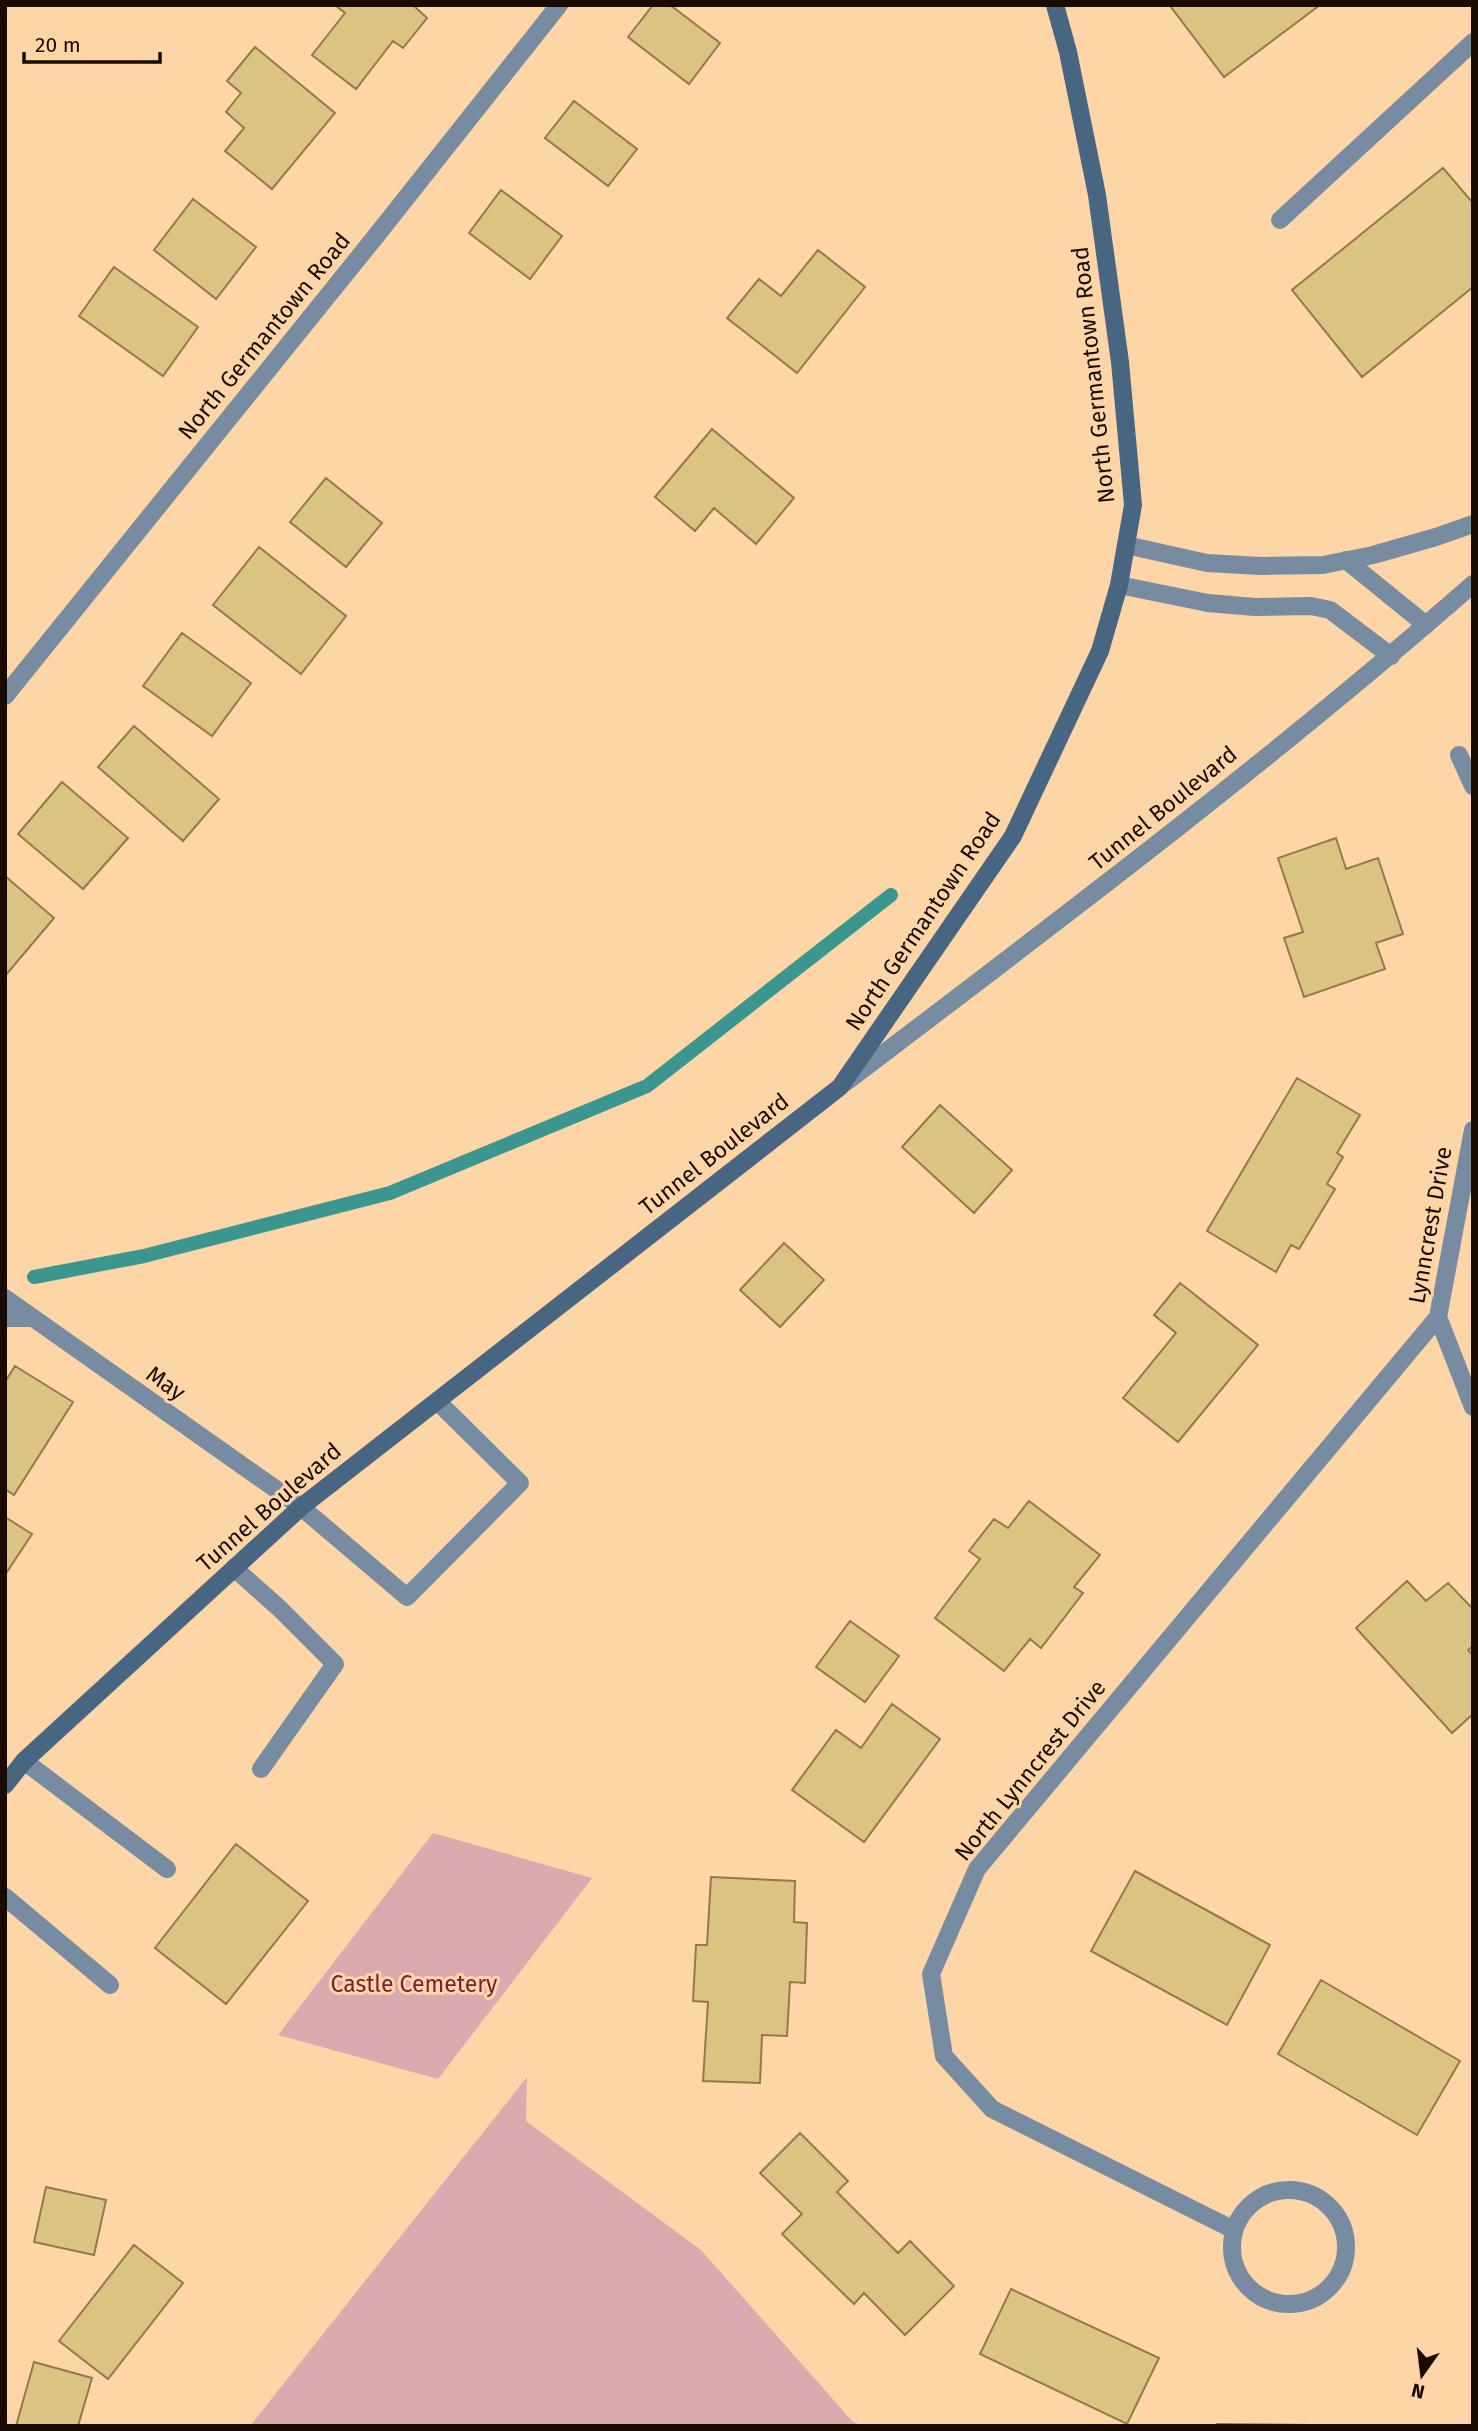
<svg xmlns="http://www.w3.org/2000/svg" width="1478" height="2431" viewBox="0 0 1478 2431" font-family="'Fira Sans',sans-serif">
<rect width="100%" height="100%" fill="#fed5a7"/>
<!-- green -->
<path fill="#daaab0" d="M433 1833 592 1878 438 2079 278 2035Z
M527 2077 526 2121 701 2250 853 2422 863 2426H250Z"/>
<g fill="none" stroke-linecap="round" stroke-linejoin="round">
<!-- stream -->
<path stroke="#3b9690" stroke-width="14" d="M34 1277 144 1256 390 1193 647 1086 891 895"/>
</g>
<!-- building -->
<path fill="#dbc384" stroke="#8f7c47" stroke-width="2" d="M335 5H413L427 18 403 48 393 41 356 89 312 55 345 13Z
M653 5H670L720 43 689 84 628 37Z
M1173 5H1320L1224 77 1171 7Z
M255 47 335 113 272 189 225 151 244 128 226 112 241 93 227 81Z
M574 101 637 149 608 186 545 138Z
M1443 168 1473 203V287L1362 377 1292 290Z
M501 190 562 236 530 279 469 233Z
M193 199 256 247 216 299 154 250Z
M818 250 865 287 797 373 727 318 759 279 781 296Z
M114 267 198 327 163 376 79 316Z
M712 429 794 498 756 544 714 508 695 531 655 497Z
M326 478 382 523 346 567 290 522Z
M259 547 346 616 301 674 213 605Z
M182 633 251 683 212 736 143 686Z
M134 726 219 799 183 841 98 767Z
M62 782 128 838 83 889 18 834Z
M1336 838 1346 869 1378 858 1403 934 1376 943 1385 969 1304 997 1284 938 1303 932 1278 858Z
M5 876 54 918 5 976Z
M1297 1078 1360 1115 1337 1153 1343 1157 1327 1184 1335 1189 1299 1249 1291 1245 1276 1272 1207 1231Z
M940 1105 1012 1170 974 1213 902 1147Z
M784 1243 824 1280 780 1327 740 1290Z
M1180 1283 1258 1345 1178 1442 1123 1398 1176 1333 1154 1315Z
M15 1366 73 1402 14 1495 5 1489V1382Z
M1029 1501 1100 1555 1074 1587 1083 1593 1041 1648 1030 1639 1004 1671 935 1618 980 1559 969 1551 994 1519 1008 1528Z
M5 1517 32 1534 5 1575Z
M1407 1581 1426 1601 1448 1583 1473 1609V1646L1468 1650 1473 1655V1714L1452 1733 1356 1628Z
M850 1621 899 1656 865 1702 816 1667Z
M892 1704 940 1739 864 1842 792 1790 836 1730 861 1748Z
M236 1844 308 1901 226 2004 155 1948Z
M1135 1871 1270 1945 1227 2025 1091 1951Z
M711 1877 795 1881 794 1922 807 1923 805 1983 790 1982 787 2036 762 2035 760 2083 703 2081 708 2002 693 2001 696 1945H707Z
M1321 1980 1460 2061 1417 2135 1278 2054Z
M800 2133 848 2181 837 2192 898 2253 910 2241 954 2286 905 2335 864 2293 854 2304 782 2234 802 2214 760 2173Z
M46 2187 106 2200 94 2255 34 2242Z
M134 2245 183 2283 108 2379 59 2341Z
M1011 2289 1159 2358 1127 2424 980 2354Z
M34 2362 92 2378 78 2426H16Z
M1217 2424 1395 2426H1217Z"/>
<g fill="none" stroke-linecap="round" stroke-linejoin="round">
<!-- service -->
<path stroke="#788ca1" stroke-width="18" d="M1126 545 1207 563 1260 566 1323 565 1373 555 1436 537 1473 524
M1346 560 1426 625
M1119 585 1208 603 1255 607 1311 606 1330 610 1391 656
M5 1318H33
M301 1507 407 1597 520 1483 437 1401
M234 1568 279 1608 335 1664 261 1769
M24 1761 167 1869
M5 1897 110 1985"/>
<!-- minor -->
<path stroke="#788ca1" stroke-width="18" d="M1280 220 1473 42
M5 696 376 236 559 5
M1459 755 1473 786
M1473 1130 1438 1317 1473 1407
M5 1298 301 1507
M1232 2247a57 57 0 1 1 114 0a57 57 0 1 1-114 0Z
M1234 2230 992 2109 944 2056 931 1974 977 1869 1438 1317"/>
<!-- tertiary -->
<path stroke="#788ca1" stroke-width="18" d="M846 1082C1058 921 1272 760 1473 584"/>
<!-- secondary -->
<path stroke="#486582" stroke-width="18" d="M5 1785 24 1761 301 1507 840 1087 1013 836 1100 651 1119 585 1133 505 1120 362 1097 195 1068 52 1055 5"/>
</g>
<g text-anchor="middle" dominant-baseline="central" stroke-width="6" stroke-linejoin="round" paint-order="stroke">
<!-- street labels -->
<g font-size="23" fill="#190b00" stroke="#fed5a7">
<text transform="translate(264 336) rotate(-51)">North Germantown Road</text>
<text transform="translate(1093 375) rotate(-96)">North Germantown Road</text>
<text transform="translate(1163 808) rotate(-39)">Tunnel Boulevard</text>
<text transform="translate(923 921) rotate(-56)">North Germantown Road</text>
<text transform="translate(714 1154) rotate(-38)">Tunnel Boulevard</text>
<text transform="translate(1430 1225) rotate(-80)">Lynncrest Drive</text>
<text transform="translate(166 1383) rotate(35)">May</text>
<text transform="translate(269 1507) rotate(-41)">Tunnel Boulevard</text>
<text transform="translate(1030 1770) rotate(-51)">North Lynncrest Drive</text>
</g>
<!-- park labels -->
<g font-size="23" fill="#742237" stroke="#fed5a7">
<text x="414" y="1984">Castle Cemetery</text>
</g>
</g>
<!-- border -->
<rect width="1478" height="2431" fill="none" stroke="#190b00" stroke-width="14"/>
<!-- north arrow -->
<g transform="translate(1422 2375) rotate(194)" stroke="#fed5a7" stroke-width="5" paint-order="stroke">
<path d="M0-5L12 26L0 18L-12 26Z" fill="#190b00"/>
<text y="-10" font-size="19" font-weight="bold" text-anchor="middle" fill="#190b00">N</text>
</g>
<!-- scale -->
<path d="M24 52v10h136v-10" fill="none" stroke="#190b00" stroke-width="3.5"/>
<text x="35" y="52" font-size="21" fill="#190b00" stroke="#fed5a7" stroke-width="5" paint-order="stroke">20 m</text>
</svg>
